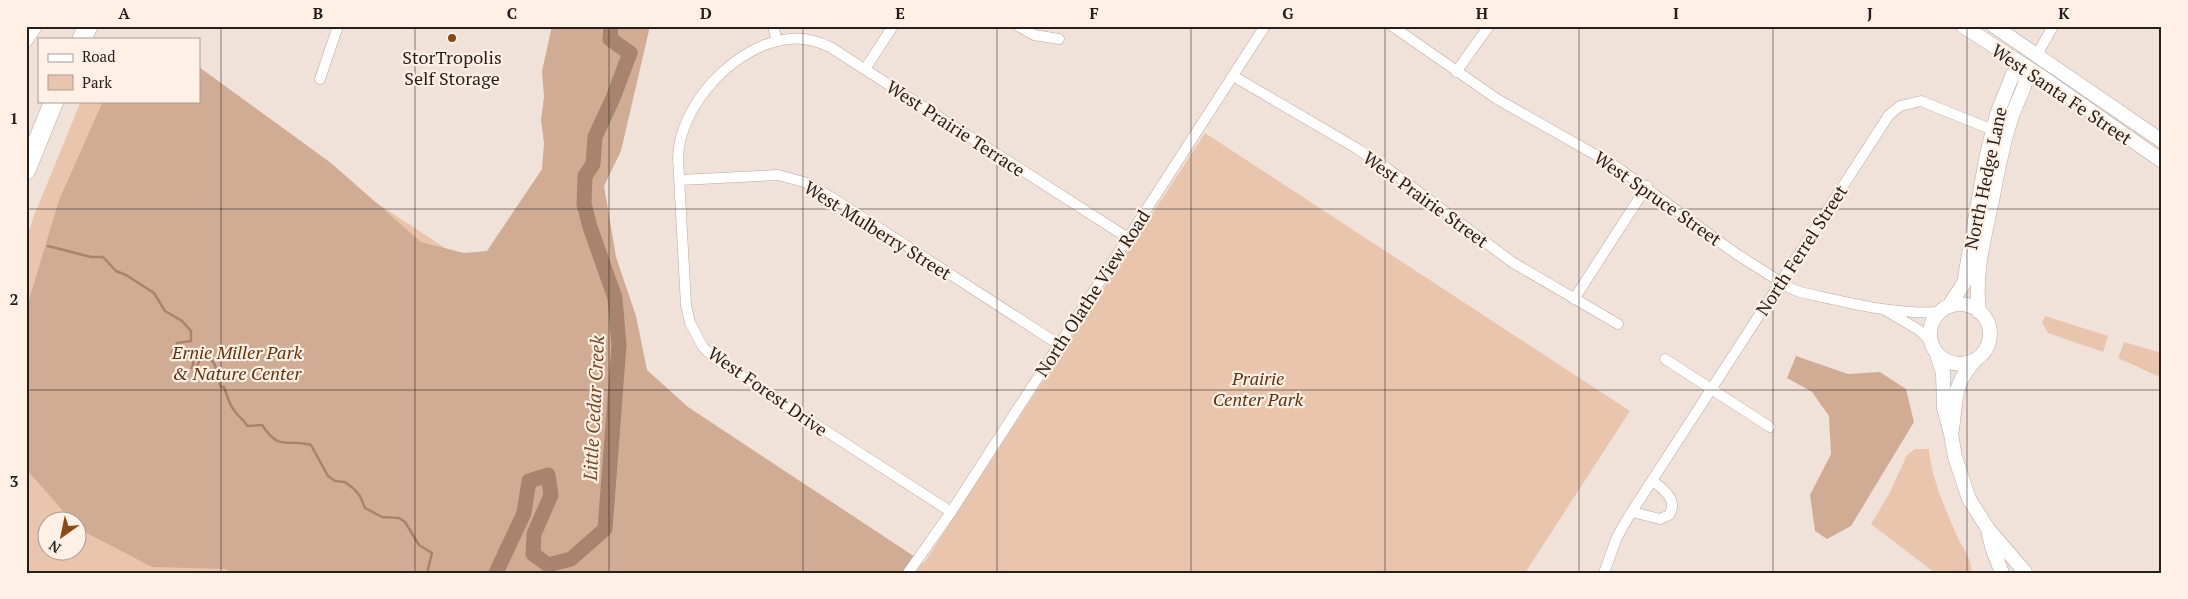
<svg xmlns="http://www.w3.org/2000/svg" width="2188" height="599" viewBox="0 0 2188 599" font-family="'PT Serif',serif">
<rect width="100%" height="100%" fill="#f1e2d9"/>
<!-- green -->
<path fill="#eac5ae" fill-rule="evenodd" d="M199 86 924 563 1205 133 1630 411 1525 573H26V241L33 218 81 101H199ZM48 522H78V552H48Z
M2045 316 2108 336 2103 352 2048 333 2042 323Z
M2124 342 2162 353V378L2118 358Z
M1915 449H1929C1931 478 1945 507 1956 534 1961 546 1973 559 1971 573H1935L1871 524 1889 494 1907 455Z"/>
<!-- forest -->
<path fill="#d1ac94" d="M552 26H650L621 151 604 186 616 257 636 316 647 370 688 407 918 559 908 573H231L226 569 152 567 79 529 78 522 72 521 26 469V310L59 200 103 101H199V67L331 163 421 242 464 253 487 251 542 169 544 143 541 120 544 97 542 71Z
M1796 356 1848 374 1880 372 1906 389 1914 422 1851 526 1827 539 1815 531 1810 495 1831 454 1829 416 1812 392 1787 378Z"/>
<g fill="none" stroke-linecap="round" stroke-linejoin="round">
<!-- stream -->
<path stroke="#a8846e" stroke-width="2.5" d="M48 246 91 257H103L116 271 126 275 154 293 165 311 182 321 191 331V341L177 343 172 352 177 357 192 354 194 360 192 368 197 366 200 360 206 356C220 364 215 375 221 387H224C226 393 231 407 234 410 238 417 244 419 247 426L262 425C280 452 285 438 311 445L328 476 335 481 345 482 354 489 360 496 365 508 382 517 399 518 405 522 419 545 432 553 427 573"/>
<!-- river -->
<path stroke="#a8846e" stroke-width="15" d="M496 573 524 513 529 481 548 475 551 495 534 534 533 554 548 565 571 559 605 529 619 345 615 298 590 227 584 204 585 176 593 164 595 137 613 98 630 53 610 39 611 26"/>
<!-- street casing -->
<g stroke="#b8aaa2" stroke-width="11">
<path id="street" d="M773 26 777 41
M1018 26 1034 35 1059 39
M1392 26 1497 99 1617 167 1735 253 1790 288 1800 292C1846 302 1892 315 1939 312
M2037 55 2053 26
M865 69 893 26
M1456 72 1489 26
M1233 76 1356 148 1388 169 1512 262 1618 324
M320 79 338 26
M680 180 778 175 804 182 831 197 1058 344
M1574 299 1647 186
M1885 310 1919 330 1931 342
M1665 359 1770 427
M951 512 735 372 714 358 703 347 690 323 686 305 678 158C679 105 736 44 789 39 804 37 817 41 830 47L1128 238
M1632 512 1660 519 1669 515C1679 499 1663 490 1652 480
M908 573 951 512 1265 26
M1604 573 1617 537 1629 516 1889 115 1900 106 1921 101 1993 130"/>
</g>
<!-- secondary casing -->
<g stroke="#b8aaa2" stroke-width="15">
<path id="secondary" d="M1963 26 2042 77 2162 161
M1994 26 2162 141
M26 40 35 26
M1930 334a30 30 0 1 1 60 0a30 30 0 1 1-60 0Z
M1949 306 1964 283 1986 159 1997 114 2013 74 2027 68
M1979 312C1974 274 1984 238 1992 201 1997 174 2002 146 2011 119 2016 102 2028 85 2027 68
M1936 352 1943 373 1944 408 1951 434 1955 457 1969 499 1988 529 2025 572
M1952 429C1957 396 1952 386 1976 359
M1988 530 1992 547 2002 573"/>
</g>
<!-- highway casing -->
<g stroke="#b8aaa2" stroke-width="20">
<path id="highway" d="M82 39 88 26
M26 170 54 101"/>
</g>
<!-- street -->
<use href="#street" stroke="#fff" stroke-width="10"/>
<!-- secondary -->
<use href="#secondary" stroke="#fff" stroke-width="14"/>
<!-- highway -->
<use href="#highway" stroke="#fff" stroke-width="19"/>
</g>
<!-- grid -->
<path fill="none" stroke="#251f1c" stroke-width="1" stroke-opacity="0.55" d="M221 26V573M415 26V573M609 26V573M803 26V573M997 26V573M1191 26V573M1385 26V573M1579 26V573M1773 26V573M1967 26V573M26 209H2162M26 390H2162"/>
<!-- markers -->
<circle fill="#8a4915" stroke="#fff0e6" stroke-width="2" cx="452" cy="38" r="5"/>
<g text-anchor="middle" dominant-baseline="central" stroke-width="4.5" stroke-linejoin="round" paint-order="stroke">
<!-- poi labels -->
<g font-size="18" fill="#251f1c" stroke="#fff0e6">
<text x="452" y="57">StorTropolis<tspan x="452" dy="21">Self Storage</tspan></text>
</g>
<!-- street labels -->
<g font-size="18" fill="#251f1c" stroke="#fff0e6">
<text transform="translate(2062 94) rotate(34)">West Santa Fe Street</text>
<text transform="translate(956 128) rotate(33)">West Prairie Terrace</text>
<text transform="translate(1985 178) rotate(-78)">North Hedge Lane</text>
<text transform="translate(1658 198) rotate(35)">West Spruce Street</text>
<text transform="translate(1426 199) rotate(36)">West Prairie Street</text>
<text transform="translate(878 230) rotate(32)">West Mulberry Street</text>
<text transform="translate(1801 250) rotate(-57)">North Ferrel Street</text>
<text transform="translate(1092 293) rotate(-57)">North Olathe View Road</text>
<text transform="translate(768 391) rotate(35)">West Forest Drive</text>
</g>
<!-- park labels -->
<g font-size="18" font-style="italic" fill="#63330d" stroke="#fff0e6">
<text x="237" y="352">Ernie Miller Park<tspan x="237" dy="21">&amp; Nature Center</tspan></text>
<text x="1258" y="378">Prairie<tspan x="1258" dy="21">Center Park</tspan></text>
</g>
<!-- water labels -->
<g font-size="19" font-style="italic" fill="#794723" stroke="#fff0e6">
<text transform="translate(593 408) rotate(-87)">Little Cedar Creek</text>
</g>
</g>
<!-- border -->
<rect width="2188" height="599" fill="none" stroke="#fff0e6" stroke-width="55"/>
<!-- legend -->
<rect x="38" y="38" width="162" height="65" fill="#fff0e6" stroke="#a89c95"/>
<rect x="48" y="54" width="25" height="8" fill="#ffffff" stroke="#a89c95"/>
<text x="82" y="62" font-size="15" fill="#251f1c">Road</text>
<rect x="48" y="75" width="25" height="15" fill="#eac5ae" stroke="#a89c95"/>
<text x="82" y="88" font-size="15" fill="#251f1c">Park</text>
<!-- north arrow -->
<g transform="translate(62 536) rotate(213)"><circle r="24" fill="#fff0e6" stroke="#a89c95"/>
<path d="M0-4L9 19L0 12L-9 19Z" fill="#8a4915"/>
<text y="-8" font-size="14" font-weight="bold" text-anchor="middle" fill="#251f1c">N</text>
</g>
<rect x="28" y="28" width="2132" height="544" fill="none" stroke="#251f1c" stroke-width="2"/>
<g font-size="16" text-anchor="middle" font-weight="bold" fill="#251f1c">
<text x="124" y="19">A</text>
<text x="318" y="19">B</text>
<text x="512" y="19">C</text>
<text x="706" y="19">D</text>
<text x="900" y="19">E</text>
<text x="1094" y="19">F</text>
<text x="1288" y="19">G</text>
<text x="1482" y="19">H</text>
<text x="1676" y="19">I</text>
<text x="1870" y="19">J</text>
<text x="2064" y="19">K</text>
<text x="14" y="124">1</text>
<text x="14" y="305">2</text>
<text x="14" y="487">3</text>
</g>
</svg>
